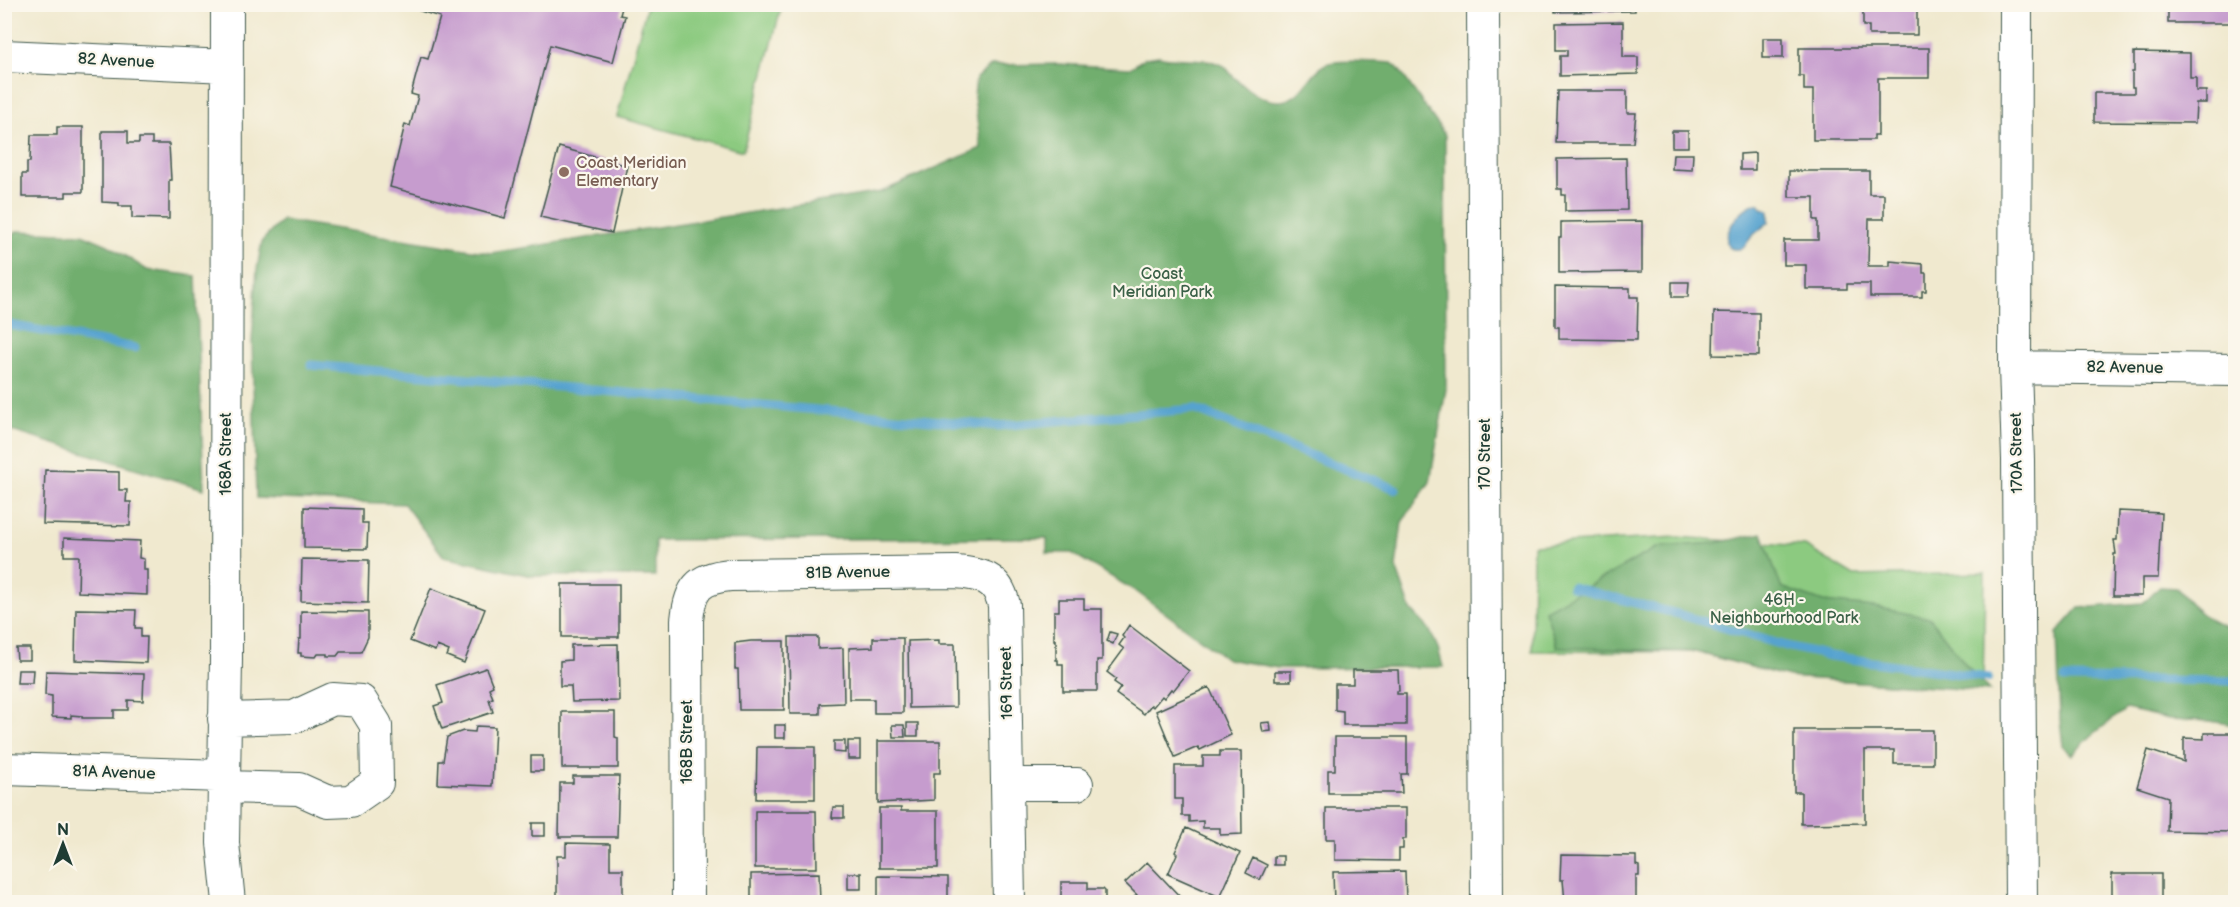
<svg xmlns="http://www.w3.org/2000/svg" width="2240" height="907" viewBox="0 0 2240 907" font-family="'Balsamiq Sans',sans-serif">
<rect width="100%" height="100%" fill="#fbf7ec"/>
<filter id="ink" filterUnits="userSpaceOnUse"><feTurbulence type="fractalNoise" baseFrequency=".0167" numOctaves="2"/><feDisplacementMap in="SourceGraphic" scale="12" xChannelSelector="R" yChannelSelector="G"/><feConvolveMatrix kernelMatrix="1 2 1 2 8 2 1 2 1" color-interpolation-filters="sRGB"/></filter>
<filter id="wash" filterUnits="userSpaceOnUse"><feTurbulence type="fractalNoise" baseFrequency=".008" numOctaves="4" result="noise"/><feDisplacementMap in="SourceGraphic" scale="24" xChannelSelector="R" yChannelSelector="G"/><feGaussianBlur stdDeviation="1.35" result="paint"/><feColorMatrix in="noise" values="0 0 0 0 0 0 0 0 0 0 0 0 0 0 0 0 0 1.4 0 .05"/><feComposite in="paint" operator="in"/></filter>
<g filter="url(#wash)">
<rect width="100%" height="100%" fill="#f0e9cf"/>
<!-- green -->
<path fill="#8cca80" stroke="#56845a" stroke-width="1.5" d="M647 5H782L743 151 617 117Z
M1677 537 1805 546 1854 576 1985 573 1983 690 1789 677 1696 652 1532 651 1533 545Z"/>
<!-- forest -->
<path fill="#71ae6e" stroke="#487651" stroke-width="1.5" d="M1159 56C1180 62 1201 55 1222 65 1227 67 1230 74 1235 78 1247 89 1261 101 1278 101 1302 101 1307 76 1324 65 1333 59 1379 62 1392 63L1398 68 1445 135 1446 389 1430 482 1402 522 1396 567 1411 610 1429 629 1438 648 1443 667 1278 668 1227 659 1137 592 1072 553H1047V538L655 540V576H532L444 557 404 504 256 498 252 341 257 269 262 241 282 220 491 253 881 192 981 148 974 97 976 78 992 65 1059 64 1130 68 1145 58Z
M17 231 82 234 108 245 147 270 196 276 204 489 5 429V244Z
M1762 533 1781 587 1823 602 1874 607 1930 618 1966 665 1990 691 1789 677 1696 652 1557 647 1545 610 1658 547 1716 543Z
M2159 587 2177 588C2195 610 2207 622 2235 630V725L2210 721 2169 719 2126 709 2091 736 2072 755 2063 746 2060 720 2057 633 2079 608 2143 603Z"/>
<!-- water -->
<path fill="#56a3cf" stroke="#3a7082" stroke-width="1.5" d="M1759 203 1762 208 1769 210V222L1752 236 1743 248C1710 258 1734 205 1759 203Z"/>
<g fill="none" stroke-linecap="round" stroke-linejoin="round">
<!-- stream -->
<path stroke="#56a3cf" stroke-width="9" d="M4 324 135 348
M311 365 997 426 1194 409 1396 489
M1572 587 1678 614 1786 646 1830 656 1988 678
M2065 679 2236 681"/>
</g>
<g id="blocks">
<!-- building -->
<path fill="#c69cce" d="M397 4H623L620 15 625 16 613 62 550 45 505 218 390 187 405 124 410 126 418 96 411 94 421 57 428 59 440 17Z
M1555 4H1635V11L1555 12Z
M1863 4H1917V35H1869V26H1863Z
M2168 4H2236V23H2168Z
M1623 22V57H1638V74L1560 76V56H1567V50H1556V23Z
M1763 38H1783V58H1763Z
M1799 48H1929V78H1878V135H1874V140H1813V90H1804V76H1799Z
M2134 52 2190 53V78H2196V91H2206V103H2196L2195 123 2094 122V93H2134V87H2132V72H2134Z
M1558 91H1627V113H1636L1633 143H1556Z
M57 127H83V192H66V197H22V174H27V162H30L31 135H57Z
M102 131H128V143H139V138H152V144H169L171 180H169V219L132 218V206H119V203L102 202Z
M1672 131H1688V147H1672Z
M559 147 627 166 612 233 540 217Z
M1755 153V170H1740V154Z
M1673 154H1693L1692 170 1672 169Z
M1626 158 1627 210 1565 211V195H1562V189H1557V159Z
M1789 171H1869V194H1884V219H1869L1868 266H1890V261L1923 264V273H1926V291H1922V297H1870V284H1847V289H1806V265H1784V240H1818V220H1814V197H1789Z
M1642 221V272L1559 273V237H1561V222Z
M1672 282H1689L1688 297H1672Z
M1555 287 1630 288V297H1638L1637 340 1559 339V327H1555Z
M1714 312 1759 313V356L1713 355Z
M45 470 119 472V490H127L126 502H131L130 526 43 524Z
M304 507 362 509V523H368L367 549 304 548Z
M2118 511 2161 513 2158 578H2142V596H2113L2114 554H2116L2114 540H2117Z
M64 538 140 541 139 558 144 559V570H147V595L78 592 79 556H64Z
M302 559 369 560 368 603 301 601Z
M562 584H619V637H562Z
M431 588 485 609 464 663 447 656 449 651 437 646 435 651 410 641Z
M1059 599H1084V609H1102V660H1097V691H1063V664H1058V660H1056V640H1054V611H1059Z
M76 609 136 610 135 628H141V637H147L146 663 75 660Z
M301 611 368 612V637L361 652H340L337 656H328V654H318L316 657 301 656V653H298L299 639H301Z
M1129 625 1189 671 1173 691 1171 689 1164 698 1162 696 1153 707 1151 705 1144 714 1116 694 1121 687 1114 682 1116 679 1107 672 1124 649 1119 645 1124 638 1122 636Z
M1110 632 1117 634 1113 644 1107 641Z
M789 637H818V649L843 648 844 703 820 704V714H790Z
M873 638H903V713H874V699H849V648L873 647Z
M939 640V644H955L956 707 909 708 908 641Z
M751 641H784V710H739L738 669H735V643Z
M618 644 619 701 572 702 571 686H560V661L571 660V645Z
M16 648H30V660H17Z
M486 668 493 686 489 688 493 698 489 699 493 712 442 729 434 706 443 703 437 685Z
M18 670H33L32 683H17Z
M1353 670H1398L1399 691H1397V694H1406V725H1343V711L1335 710V684H1353Z
M46 671 144 674 143 701 128 700V710H114V718H82V716L71 715V718L52 717V696L45 695Z
M1275 671H1291V681H1275Z
M1209 687 1231 735 1200 750 1198 747 1175 757 1156 711Z
M562 712H615V737L618 738V768H562Z
M1270 722 1271 731 1263 732 1261 723Z
M907 723H918V736H907Z
M775 725H785V738H775Z
M892 725H904L905 737H893Z
M476 726 495 727 492 786 438 784 439 761H443L447 737 463 731 475 732Z
M1794 730H1933V764H1894V750H1865V823L1801 824V792H1794Z
M2204 733H2234L2236 832 2167 831 2168 797 2137 787 2148 750 2184 762V738L2204 739Z
M1335 737H1407V774H1401L1402 793H1328V770H1335Z
M834 741H845V753L834 752Z
M848 741H860V759H848Z
M878 741H940V773H934V800L878 803Z
M757 747H815V799H756Z
M1220 751H1241L1242 834 1220 835V828H1203V821L1189 822V816H1182V799H1175V766H1203V756H1220Z
M531 756H543V771H531Z
M573 776H619L617 837H559L560 783H573Z
M833 807H844V818H832Z
M879 808H901V811H938V868H879Z
M1326 808H1406V839H1403V849H1399V861L1335 860V839H1326Z
M755 811H816L817 868H755Z
M532 823H545V836H532Z
M1186 828 1240 853 1220 897 1168 874 1177 854 1175 852Z
M566 843 610 844V869H623V900H557V856H566Z
M1561 855 1636 856V865L1639 866V876H1636V902H1565L1563 880H1560Z
M1274 856H1283V865H1274Z
M1253 858 1267 865 1260 880 1246 873Z
M1147 862 1185 902H1128L1137 895 1125 883Z
M1405 871 1406 901H1398V902H1334L1333 872Z
M819 873 820 902H751V874Z
M848 873H861V889H848Z
M2112 874H2161V902H2112Z
M878 876 948 877V902H878Z
M1061 882H1088V889H1103L1105 891V902H1061Z"/>
</g>
</g>
<g filter="url(#ink)">
<use href="#blocks" fill-opacity="0" stroke="#3e574b" stroke-width="1.5"/>
<g fill="none" stroke-linecap="round" stroke-linejoin="round">
<!-- street casing -->
<g stroke="#3e574b" stroke-width="34">
<path id="street" d="M227 4 226 660 223 843 229 902
M1483 4 1487 902
M2016 4 2015 367 2018 460 2021 902
M4 56 227 66
M2015 367 2236 370
M4 769 223 776
M1008 784H1077
M223 787 299 789 328 802 351 801 377 783 376 725 361 701 333 699 294 717 224 719
M688 902 687 620C690 589 698 578 730 575L955 572C981 574 998 577 1004 605L1009 902"/>
</g>
<!-- street -->
<use href="#street" stroke="#fff" stroke-width="32"/>
</g>
</g>
<!-- markers -->
<circle fill="#8d6e63" stroke="#fbf7ec" stroke-width="2" cx="564" cy="172" r="6"/>
<g text-anchor="middle" dominant-baseline="central" stroke-width="4.5" stroke-linejoin="round" paint-order="stroke">
<!-- street labels -->
<g font-size="16" fill="#1f3d34" stroke="#fbf7ec">
<text transform="translate(116 61) rotate(3)">82 Avenue</text>
<text transform="translate(2125 368) rotate(1)">82 Avenue</text>
<text transform="translate(2017 453) rotate(-91)">170A Street</text>
<text transform="translate(226 454) rotate(-90)">168A Street</text>
<text transform="translate(1485 454) rotate(-90)">170 Street</text>
<text transform="translate(848 573) rotate(-1)">81B Avenue</text>
<text transform="translate(1007 683) rotate(-91)">169 Street</text>
<text transform="translate(687 742) rotate(-90)">168B Street</text>
<text transform="translate(114 773) rotate(2)">81A Avenue</text>
</g>
<!-- education labels -->
<g font-size="16" fill="#785e54" stroke="#fbf7ec" text-anchor="start">
<text x="576" y="163">Coast Meridian<tspan x="576" dy="18">Elementary</tspan></text>
</g>
<!-- park labels -->
<g font-size="16" fill="#3a6047" stroke="#fbf7ec">
<text x="1162" y="274">Coast<tspan x="1162" dy="18">Meridian Park</tspan></text>
<text x="1784" y="600">46H -<tspan x="1784" dy="18">Neighbourhood Park</tspan></text>
</g>
</g>
<!-- margin -->
<rect width="2240" height="907" fill="none" stroke="#fbf7ec" stroke-width="24"/>
<!-- north arrow -->
<g transform="translate(63 844)" stroke="#fbf7ec" stroke-width="4.5" paint-order="stroke">
<path d="M0-4.5L10 22L0 15L-10 22Z" fill="#1f3d34"/>
<text y="-9" font-size="16" font-weight="bold" text-anchor="middle" fill="#1f3d34">N</text>
</g>
</svg>
